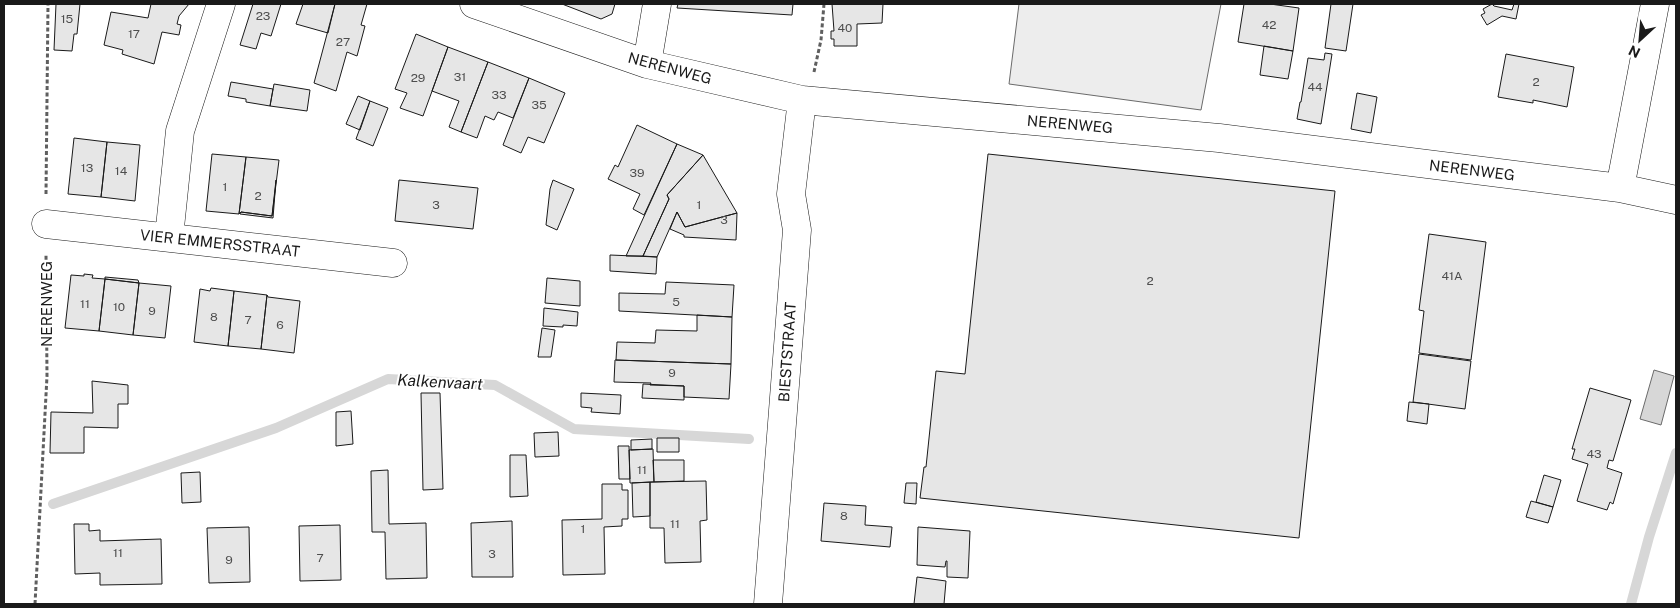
<svg xmlns="http://www.w3.org/2000/svg" width="1680" height="608" viewBox="0 0 1680 608" font-family="'Public Sans',sans-serif">
<rect width="100%" height="100%" fill="#fff"/>
<!-- built -->
<path fill="#ededed" stroke="#6a6a6a" d="M1019 4H1221L1201 110 1009 84Z"/>
<!-- water -->
<path fill="#d7d7d7" stroke="#6a6a6a" d="M1654 370 1674 376 1661 425 1640 419Z"/>
<g fill="none" stroke-linecap="round" stroke-linejoin="round">
<!-- stream -->
<path stroke="#d7d7d7" stroke-width="10" d="M53 504 276 428 388 379 495 385 574 429 749 439
M1631 604 1649 537 1676 453"/>
</g>
<!-- building -->
<path fill="#e6e6e6" stroke="#1a1a1a" d="M56 4H80L77 34H74L72 51 54 50Z
M151 4H189L179 16 177 24 181 25 179 35 162 32 154 64 122 54 123 50 104 45 111 12 148 18Z
M253 4H281L271 36 261 33 256 49 240 45Z
M303 4H335L328 33 296 24Z
M335 4H367L361 25 365 26 357 56 347 52 336 91 314 83Z
M562 4H615L612 14 601 19Z
M678 4H793L792 15 677 8Z
M832 4H883L882 23 857 24V46H834V39H831V31H834Z
M1244 4H1270L1299 8 1293 51 1238 42Z
M1331 4H1353L1346 51 1325 48Z
M1492 4 1494 6 1512 10 1514 4H1519L1516 19 1502 16 1487 25 1481 15 1485 13 1483 9Z
M416 34 448 47 423 116 400 108 407 93 395 89Z
M1264 46 1293 51 1288 79 1260 75Z
M448 47 488 62 461 132 449 127 459 101 432 91Z
M1325 53 1332 54 1321 124 1297 119 1300 102H1301L1308 58 1324 60Z
M1506 54 1574 67 1567 107 1533 100V103L1498 97Z
M488 62 529 78 513 118 498 112 494 120 485 116 477 138 461 132Z
M529 78 565 93 544 143 528 137 521 153 503 145Z
M231 82 273 89 270 106 246 102V99L228 96Z
M274 84 310 90 307 111 270 106Z
M1357 93 1377 97 1371 133 1351 129Z
M358 96 370 101 360 130 346 124Z
M370 101 388 108 373 146 356 139Z
M637 125 677 144 644 215 633 209 640 194 608 179 615 165 618 167Z
M74 138 107 142 101 197 68 194Z
M107 142 140 145 135 201 101 197Z
M677 144 703 155 667 195 669 199 643 256H626Z
M212 154 246 157 239 214 206 211Z
M988 154 1335 191 1299 538 920 498 924 467H926L936 371 965 374Z
M703 155 737 213 685 227 677 212 657 257 643 256 669 199 667 195Z
M246 157 279 160 272 216 241 212 239 214Z
M276 180 273 218 240 214 241 212 272 216Z
M399 180 478 188 473 229 395 221Z
M553 180 574 189 557 230 546 225 550 189Z
M677 212 685 227 737 213 736 240 684 237V235L670 229Z
M1429 234 1486 242 1471 360 1419 353 1424 311 1419 310Z
M610 255 657 257 656 274 610 271Z
M84 274 93 275 92 278 105 279 99 331 65 328 71 275 84 276Z
M105 277 138 280 139 283 105 279Z
M547 278 580 281V306L545 303Z
M105 279 139 283 133 335 99 331Z
M666 282 734 285 732 317 619 311V293L665 294Z
M139 283 171 286 165 338 133 335Z
M211 288 234 291 228 346 194 342 200 289 210 291Z
M234 291 267 295 261 349 228 346Z
M267 295 268 297 300 301 294 353 261 349Z
M544 308 578 312 577 326 563 325V327L543 326Z
M697 315 732 317 731 364 616 360 617 342 655 343 656 330 697 331Z
M542 328 555 330 551 357H538Z
M1419 354 1471 361 1465 409 1413 402Z
M615 360 731 364 729 399 684 397V386L650 385 651 383 614 382Z
M92 381 128 385V404H118V428L84 427V453H50L51 412 93 413Z
M643 384 684 386V400L642 398Z
M1590 388 1631 400 1613 461 1609 460 1607 468 1622 473 1613 504 1610 502 1607 510 1577 501 1588 464 1572 459 1575 449H1572Z
M421 393H440L443 489 423 490Z
M581 393 621 395 620 414 591 412 592 408 581 407Z
M1409 402 1429 404 1427 424 1407 421Z
M351 411 353 444 336 446V412Z
M558 432 559 456 535 457 534 433Z
M657 438H679V452H657Z
M652 439V449L631 450V440Z
M618 446H629L630 479H619Z
M653 449 654 482 630 483 629 450Z
M510 455H526L528 496 510 497Z
M653 460H684V481L654 482Z
M388 470 389 524 426 523 427 578 386 579 385 532H372L371 471Z
M200 472 201 502 182 503 181 473Z
M1544 475 1561 480 1553 507 1536 502Z
M706 481 707 520 700 521 701 562 665 563 664 528H650V482Z
M650 482V516L633 517 632 483Z
M906 483H917L916 504 904 503Z
M602 484H622V490H628V519H622V526L604 527 605 574 563 575 562 520 602 519Z
M1531 501 1553 507 1548 523 1526 517Z
M824 503 866 506 865 525 892 527 890 547 821 541Z
M512 521 513 577H472L471 523Z
M74 524H89V531L100 530V541L161 539 162 584 100 585V573L75 574Z
M340 525 341 580 300 581 299 526Z
M249 527 250 582 209 583 207 528Z
M918 527 970 531 968 578 947 577V561H946L945 567 917 565Z
M917 577 946 581 944 604H914Z"/>
<g fill="none" stroke-linecap="round" stroke-linejoin="round">
<!-- minor casing -->
<g stroke="#1a1a1a" stroke-width="29">
<path id="minor" d="M474 4 647 64 802 100 1219 138 1620 188 1676 200
M647 64 657 4
M1620 188 1655 4
M46 224 393 263
M169 237 180 131 221 4
M768 604 797 230 791 194 802 100"/>
</g>
<!-- path -->
<path stroke="#5f5f5f" stroke-width="3" stroke-dasharray="4 2.5" stroke-linecap="butt" d="M814 72 821 40 824 4
M46 194 48 4
M35 604 47 376 46 255"/>
<!-- minor -->
<use href="#minor" stroke="#fff" stroke-width="28"/>
</g>
<g text-anchor="middle" dominant-baseline="central" stroke-width="4" stroke-linejoin="round" paint-order="stroke">
<!-- number labels -->
<g font-size="12" fill="#4d4d4d">
<text x="263" y="16">23</text>
<text x="67" y="19">15</text>
<text x="1269" y="25">42</text>
<text x="845" y="28">40</text>
<text x="134" y="34">17</text>
<text x="343" y="42">27</text>
<text x="460" y="77">31</text>
<text x="418" y="78">29</text>
<text x="1536" y="82">2</text>
<text x="1315" y="87">44</text>
<text x="499" y="95">33</text>
<text x="539" y="105">35</text>
<text x="87" y="168">13</text>
<text x="121" y="171">14</text>
<text x="637" y="173">39</text>
<text x="225" y="187">1</text>
<text x="258" y="196">2</text>
<text x="436" y="205">3</text>
<text x="699" y="205">1</text>
<text x="724" y="220">3</text>
<text x="1452" y="276">41A</text>
<text x="1150" y="281">2</text>
<text x="676" y="302">5</text>
<text x="85" y="304">11</text>
<text x="119" y="307">10</text>
<text x="152" y="311">9</text>
<text x="214" y="317">8</text>
<text x="248" y="320">7</text>
<text x="280" y="325">6</text>
<text x="672" y="373">9</text>
<text x="1594" y="454">43</text>
<text x="642" y="470">11</text>
<text x="844" y="516">8</text>
<text x="675" y="524">11</text>
<text x="583" y="529">1</text>
<text x="118" y="553">11</text>
<text x="492" y="554">3</text>
<text x="320" y="558">7</text>
<text x="229" y="560">9</text>
</g>
<!-- street labels -->
<g font-size="15" fill="#1a1a1a" stroke="#fff">
<text transform="translate(670 68) rotate(15)">NERENWEG</text>
<text transform="translate(1070 124) rotate(5)">NERENWEG</text>
<text transform="translate(1472 170) rotate(7)">NERENWEG</text>
<text transform="translate(220 243) rotate(6)">VIER EMMERSSTRAAT</text>
<text transform="translate(46 304) rotate(-90)">NERENWEG</text>
<text transform="translate(787 352) rotate(-86)">BIESTSTRAAT</text>
</g>
<!-- water labels -->
<g font-size="16" font-style="italic" fill="#1a1a1a" stroke="#fff">
<text transform="translate(440 382) rotate(3)">Kalkenvaart</text>
</g>
</g>
<!-- border -->
<rect width="1680" height="608" fill="none" stroke="#1a1a1a" stroke-width="10"/>
<!-- north arrow -->
<g transform="translate(1640 40) rotate(206)" stroke="#ffffff" stroke-width="4" paint-order="stroke">
<path d="M0-4L9 19L0 12L-9 19Z" fill="#1a1a1a"/>
<text y="-8" font-size="14" font-weight="bold" text-anchor="middle" fill="#1a1a1a">N</text>
</g>
</svg>
